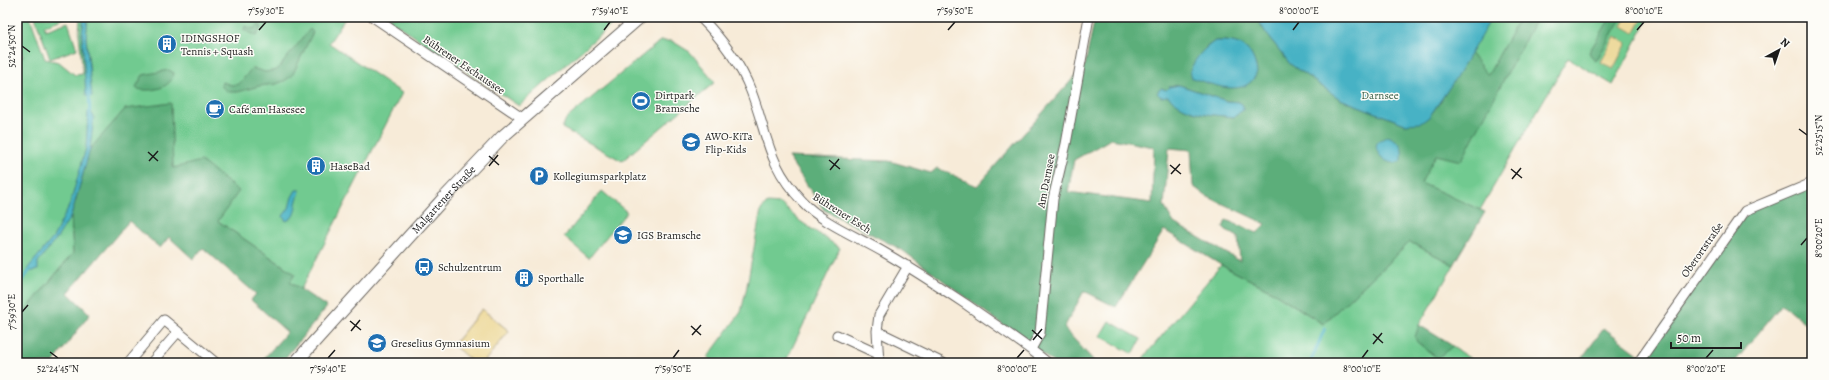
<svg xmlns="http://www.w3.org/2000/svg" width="1829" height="380" viewBox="0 0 1829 380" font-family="Alegreya,serif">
<rect width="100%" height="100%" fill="#fdfcf7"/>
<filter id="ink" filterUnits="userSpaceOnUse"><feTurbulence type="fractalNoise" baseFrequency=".025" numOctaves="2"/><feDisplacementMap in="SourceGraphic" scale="8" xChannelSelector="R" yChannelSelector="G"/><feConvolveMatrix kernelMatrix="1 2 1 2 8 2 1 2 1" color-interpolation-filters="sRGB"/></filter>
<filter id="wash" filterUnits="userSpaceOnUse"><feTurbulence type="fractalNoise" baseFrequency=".012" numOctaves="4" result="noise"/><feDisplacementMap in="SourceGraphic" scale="16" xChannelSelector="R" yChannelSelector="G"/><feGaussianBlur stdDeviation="0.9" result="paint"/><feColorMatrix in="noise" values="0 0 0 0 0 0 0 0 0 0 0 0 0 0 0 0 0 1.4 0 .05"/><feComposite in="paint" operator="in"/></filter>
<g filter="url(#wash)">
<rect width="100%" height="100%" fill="#f7ebd8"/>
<!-- green -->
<path fill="#71ca90" stroke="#467356" d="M17 17H30L45 59 59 62 75 75 83 74 79 34 80 17H84L82 35 85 74 90 73 86 38 88 17H346L329 43 402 93 301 289 290 282 295 274 218 221 238 191 201 162 173 168 170 103 79 191 71 216 73 253 17 321V57H23L17 41Z
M35 17H67L44 26 46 30 68 22 77 49 50 59Z
M385 17H620L519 106Z
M1126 17H1649L1613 85 1568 58 1480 210 1420 183 1108 116Z
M660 41H672L690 52 715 82 622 161 562 128 566 119Z
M602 191 627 212 589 258 564 237Z
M767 203 781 204 800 221 840 248 785 363H715L708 357 741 312 746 291 761 210Z
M1410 242 1454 265 1419 325 1477 363H1139L1221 265 1270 290 1323 324Z
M1109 321 1141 339 1133 354 1100 336Z"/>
<!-- forest -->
<path fill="#5cae7a" stroke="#3c654b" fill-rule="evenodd" d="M1095 17H1256L1266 33 1290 64 1340 99 1405 124 1429 117 1440 102 1470 53 1488 75 1520 17H1537L1461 161 1436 155 1421 183 1485 212 1454 265 1410 242 1323 324 1270 290 1221 265 1164 230 1116 307 1084 291 1064 328 1094 361 1092 363H1054L902 250 824 210 788 157 889 161 931 173 937 168 977 186 1085 65ZM1215 41C1237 40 1249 45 1256 66L1205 48ZM1179 85 1227 101 1239 102 1234 117C1201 113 1183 115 1161 88L1166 90 1169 87ZM1111 139 1154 147 1152 203 1068 192 1074 160ZM1169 148 1191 150 1193 186 1206 196 1266 224 1257 233 1226 220 1223 228 1238 237 1240 261 1174 223 1164 206Z
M1611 17H1622L1596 61 1592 58 1589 52Z
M259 25 262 27 256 36 244 30 245 26 254 29Z
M310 29 313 32 292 76 284 81 276 84 259 86 238 92H228L221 86 222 82 232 85 239 84 252 68 265 72 277 70Z
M169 70 174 73C171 89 151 92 137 89L136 87 143 75Z
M171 103 173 168 201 161 239 191 218 221 295 274 290 282 327 307 281 363H260L287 332 251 300 256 294 203 248 193 259 169 237 160 248 129 221 68 293 90 314 53 363H17V321L73 253 71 216 90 149 125 109Z
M1812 181V329L1782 304 1734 363H1578L1604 328 1641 356 1745 211Z
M1419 325 1453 346 1437 358 1417 342 1415 337Z"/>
<!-- sand -->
<path fill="#eeda9e" stroke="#857b5d" d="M1627 17H1643L1634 33 1622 26Z
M1615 36 1627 43 1613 69 1601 62Z
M482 309 509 331 483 363H474L453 345Z"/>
<!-- water -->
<path fill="#47b2c5" stroke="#326770" d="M84 17H88L86 38 92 96 89 97 86 95 82 35Z
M1256 17H1492L1456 78 1429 117 1421 123 1405 124 1340 99 1290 64 1266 33Z
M1215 41C1239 40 1253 46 1257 72 1247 100 1211 84 1192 78L1190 71C1195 58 1203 49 1215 41Z
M1179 85 1227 101 1239 102 1243 105V110L1234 117C1208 114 1187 115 1168 96L1161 97 1157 93 1161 88 1166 90 1169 87Z
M88 112H91L94 117 90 149 71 216 57 238 38 262V270L28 272V268L53 238 70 204 86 148Z
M1388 136C1401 142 1403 146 1402 160 1391 170 1372 153 1377 143 1379 140 1385 138 1388 136Z
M296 190H300C300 194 298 196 297 200 295 206 297 218 286 221L283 216 289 208 292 197Z"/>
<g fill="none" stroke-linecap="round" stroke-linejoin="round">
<!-- stream -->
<path stroke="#47b2c5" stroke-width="3" d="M89 93 90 115
M17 288 30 270
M1310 363 1325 328"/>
</g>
</g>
<g filter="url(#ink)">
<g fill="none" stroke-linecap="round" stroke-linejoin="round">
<!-- minor casing -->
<g stroke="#69645e" stroke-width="11">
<path id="minor" d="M373 17 522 118
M700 17C721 38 740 63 751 91 768 135 767 165 803 202 822 223 860 238 885 253 913 269 940 287 967 305 994 324 1022 342 1048 363
M877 331 943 363
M837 335 878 354
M1031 349 1040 333 1053 199 1066 144 1089 17
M128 363 164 320 216 363
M151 363 178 332
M879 363 877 331 879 315 908 266
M1638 363 1745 211 1812 183"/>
</g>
<!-- tertiary casing -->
<g stroke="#69645e" stroke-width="14">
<g id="tertiary">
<path id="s1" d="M295 363 444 198 502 137 640 17"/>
</g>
</g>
<!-- minor -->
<use href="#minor" stroke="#fff" stroke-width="9"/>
<!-- tertiary -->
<use href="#tertiary" stroke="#fff" stroke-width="12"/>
</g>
</g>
<!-- ticks -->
<path fill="none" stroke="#1c1c1c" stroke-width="1.5" d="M259 30 266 22M604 30 610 22M948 30 955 22M1293 30 1299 22M1637 30 1644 22M22 46 30 52M1799 129 1807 135M148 152 158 161M489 156 499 165M829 160 840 169M149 161 158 151M1170 165 1181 174M489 166 498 155M1511 169 1522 178M830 170 839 159M1171 174 1180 164M1512 179 1521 168M1801 245 1807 238M22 312 28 305M350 321 361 330M691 326 701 335M1032 330 1042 339M351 331 360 320M1373 334 1383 343M692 335 701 325M1033 340 1042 329M1373 344 1382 333M50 352 58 358M328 358 335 350M673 358 679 350M1017 358 1024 350M1362 358 1368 350M1706 358 1713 350"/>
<!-- icons -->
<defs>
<g id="building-disc" transform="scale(1)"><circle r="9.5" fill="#1f6fb2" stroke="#fdfcf7"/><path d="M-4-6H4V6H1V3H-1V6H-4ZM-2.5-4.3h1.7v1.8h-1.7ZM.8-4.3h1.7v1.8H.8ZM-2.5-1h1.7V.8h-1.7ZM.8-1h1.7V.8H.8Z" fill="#fff"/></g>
<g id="stadium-disc" transform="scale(1)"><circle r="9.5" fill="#1f6fb2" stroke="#fdfcf7"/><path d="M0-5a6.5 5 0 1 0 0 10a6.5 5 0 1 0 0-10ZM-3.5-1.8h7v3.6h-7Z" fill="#fff"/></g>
<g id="cafe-disc" transform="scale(1)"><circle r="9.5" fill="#1f6fb2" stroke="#fdfcf7"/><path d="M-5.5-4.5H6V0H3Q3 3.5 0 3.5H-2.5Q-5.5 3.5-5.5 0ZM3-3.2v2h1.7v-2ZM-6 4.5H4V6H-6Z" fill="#fff"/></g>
<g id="school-disc" transform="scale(1)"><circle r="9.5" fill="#1f6fb2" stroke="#fdfcf7"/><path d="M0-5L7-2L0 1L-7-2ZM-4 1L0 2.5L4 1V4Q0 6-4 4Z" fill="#fff"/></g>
<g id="parking-disc" transform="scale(1)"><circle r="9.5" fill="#1f6fb2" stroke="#fdfcf7"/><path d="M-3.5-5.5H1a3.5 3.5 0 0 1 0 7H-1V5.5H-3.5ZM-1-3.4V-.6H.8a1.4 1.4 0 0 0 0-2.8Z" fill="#fff"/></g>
<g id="bus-disc" transform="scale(1)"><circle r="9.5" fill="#1f6fb2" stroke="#fdfcf7"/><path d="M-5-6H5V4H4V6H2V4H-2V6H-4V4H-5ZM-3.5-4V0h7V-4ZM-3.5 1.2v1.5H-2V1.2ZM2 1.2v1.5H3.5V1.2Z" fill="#fff"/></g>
</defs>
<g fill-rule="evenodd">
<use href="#building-disc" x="167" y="44"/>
<use href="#stadium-disc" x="641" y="101"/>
<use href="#cafe-disc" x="215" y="109"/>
<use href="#school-disc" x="691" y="142"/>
<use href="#building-disc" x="316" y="166"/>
<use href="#parking-disc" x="539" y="176"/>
<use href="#school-disc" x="623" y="235"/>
<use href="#bus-disc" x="424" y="267"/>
<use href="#building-disc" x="524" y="278"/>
<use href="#school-disc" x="377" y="343"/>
</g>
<g text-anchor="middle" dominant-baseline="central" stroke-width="3" stroke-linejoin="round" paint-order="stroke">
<!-- poi labels -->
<g font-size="11" fill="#1c1c1c" stroke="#fdfcf7" text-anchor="start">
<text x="181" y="38">IDINGSHOF<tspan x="181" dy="13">Tennis + Squash</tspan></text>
<text x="655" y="95">Dirtpark<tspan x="655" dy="13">Bramsche</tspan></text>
<text x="229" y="109">Café am Hasesee</text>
<text x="705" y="136">AWO-KiTa<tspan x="705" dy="13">Flip-Kids</tspan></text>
<text x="330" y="166">HaseBad</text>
<text x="553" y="176">Kollegiumsparkplatz</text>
<text x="637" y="235">IGS Bramsche</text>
<text x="438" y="267">Schulzentrum</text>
<text x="538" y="278">Sporthalle</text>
<text x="391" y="343">Greselius Gymnasium</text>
</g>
<!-- street labels -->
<g font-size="11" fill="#1c1c1c" stroke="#fdfcf7">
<text transform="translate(464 65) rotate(34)">Bührener Eschaussee</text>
<text transform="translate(1046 181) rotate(-79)">Am Darnsee</text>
<text stroke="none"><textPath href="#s1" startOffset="221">Malgartener Straße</textPath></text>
<text transform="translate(842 213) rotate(32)">Bührener Esch</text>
<text transform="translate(1702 250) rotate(-55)">Oberortstraße</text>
</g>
<!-- park labels -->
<g font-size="11" fill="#3e624a" stroke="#fdfcf7">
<text x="1380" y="95">Darnsee</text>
</g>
</g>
<!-- margin -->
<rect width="1829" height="380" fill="none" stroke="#fdfcf7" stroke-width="44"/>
<!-- north arrow -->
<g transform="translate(1779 50) rotate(40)" stroke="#fdfcf7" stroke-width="3" paint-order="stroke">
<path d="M0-3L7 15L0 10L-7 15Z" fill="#1c1c1c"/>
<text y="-6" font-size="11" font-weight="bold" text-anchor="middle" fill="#1c1c1c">N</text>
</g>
<!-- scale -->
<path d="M1671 342v6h70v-6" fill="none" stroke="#1c1c1c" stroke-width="2"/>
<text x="1677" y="342" font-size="12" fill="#1c1c1c" stroke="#fdfcf7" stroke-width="3" paint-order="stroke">50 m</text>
<rect x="22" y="22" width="1785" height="336" fill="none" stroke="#1c1c1c" stroke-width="1.5"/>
<g font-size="10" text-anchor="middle" fill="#1c1c1c">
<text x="266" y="14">7°59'30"E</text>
<text x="610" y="14">7°59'40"E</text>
<text x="955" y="14">7°59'50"E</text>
<text x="1299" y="14">8°00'00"E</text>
<text x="1644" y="14">8°00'10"E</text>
<text transform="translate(11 46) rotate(-90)" y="4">52°24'50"N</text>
<text transform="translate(1818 135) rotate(-90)" y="4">52°25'15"N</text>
<text transform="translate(1818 238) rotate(-90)" y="4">8°00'20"E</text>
<text transform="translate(11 312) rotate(-90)" y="4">7°59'30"E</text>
<text x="58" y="372">52°24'45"N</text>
<text x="328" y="372">7°59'40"E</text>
<text x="673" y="372">7°59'50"E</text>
<text x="1017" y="372">8°00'00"E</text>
<text x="1362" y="372">8°00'10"E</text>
<text x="1706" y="372">8°00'20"E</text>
</g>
</svg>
